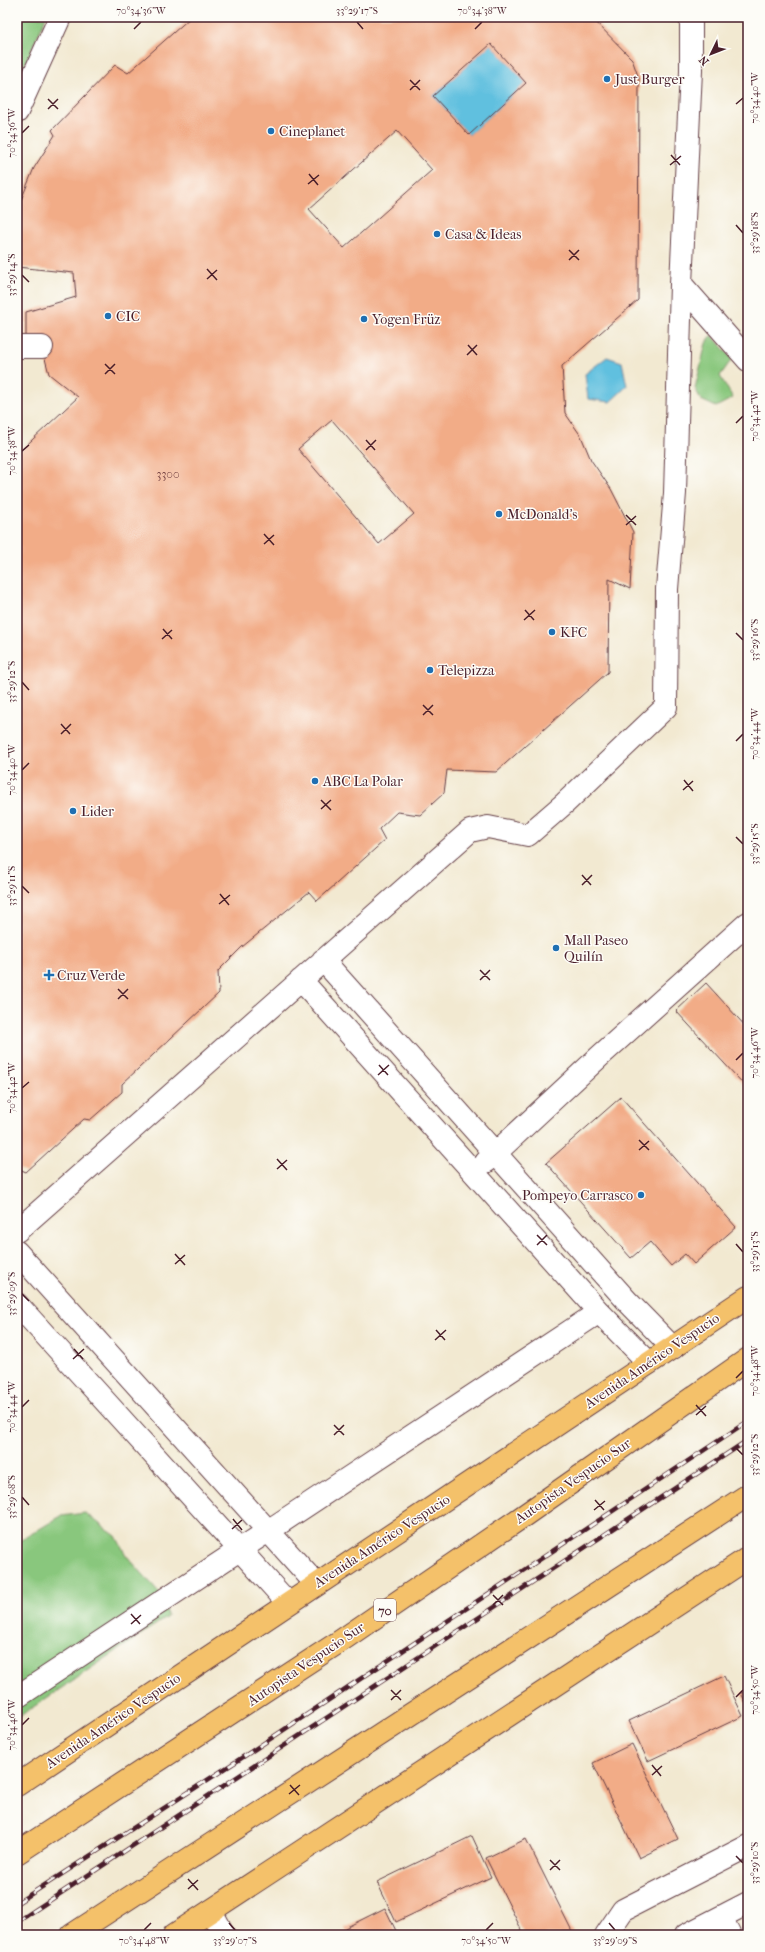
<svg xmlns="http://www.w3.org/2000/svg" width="765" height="1952" viewBox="0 0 765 1952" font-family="'IM FELL French Canon',serif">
<rect width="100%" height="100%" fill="#fdfcf7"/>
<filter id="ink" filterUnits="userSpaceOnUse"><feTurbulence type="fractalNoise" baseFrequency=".025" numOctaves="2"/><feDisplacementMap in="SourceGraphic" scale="8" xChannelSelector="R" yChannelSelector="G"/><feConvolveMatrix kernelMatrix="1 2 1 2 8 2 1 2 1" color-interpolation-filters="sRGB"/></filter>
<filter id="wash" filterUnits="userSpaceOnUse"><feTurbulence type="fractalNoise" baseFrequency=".012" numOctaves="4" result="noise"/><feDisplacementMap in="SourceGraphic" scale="16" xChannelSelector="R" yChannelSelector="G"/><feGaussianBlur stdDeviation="0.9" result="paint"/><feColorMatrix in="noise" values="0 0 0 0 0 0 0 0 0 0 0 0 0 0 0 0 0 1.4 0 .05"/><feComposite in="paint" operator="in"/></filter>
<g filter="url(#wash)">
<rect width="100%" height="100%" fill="#f2e9d1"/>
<!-- green -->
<path fill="#89c77d" stroke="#6a7354" d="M19 17H46L17 82V22Z
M712 335 732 359 720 376 733 398 716 407 701 400 695 388 706 343Z
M85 1513 116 1536 126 1555 165 1599 167 1617 17 1718V1553L21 1540 61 1516Z"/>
<!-- water -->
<path fill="#61c0df" stroke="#567085" d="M491 44 526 83 469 135 433 96Z
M607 357 622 362 627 386 610 402 588 399 585 374Z"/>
<g id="blocks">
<!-- building -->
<path fill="#f2ac87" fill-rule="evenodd" d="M191 17H591L632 59 639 79 638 300 562 366 565 413 581 436 591 460 611 489 633 532 630 589 609 579 608 672 496 772 447 770 444 793 420 815 397 812 379 829 385 840 317 901 309 892 242 947 218 971 219 993 122 1084V1092L90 1120 84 1119 26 1172 17 1168V454L78 397 49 374 42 347 26 340V312L76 297 74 273 17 267V210L34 168 55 135 52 130 115 65 128 73ZM491 44 526 83 469 135 433 96ZM397 131 432 170 344 248 309 209ZM332 420 414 514 379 544 298 449Z
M706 983 748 1029V1089L676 1011Z
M621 1097 736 1227 694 1264 685 1254 671 1266 650 1242 631 1258 546 1163Z
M724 1676 743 1716 648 1761 629 1721Z
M748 1690V1707L741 1693Z
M632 1744 678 1839 639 1858 593 1763Z
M472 1836 491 1877 396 1922 377 1882Z
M526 1839 573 1933 569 1935H524L486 1858Z
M385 1908 398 1935H348L345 1928Z"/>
</g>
</g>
<g filter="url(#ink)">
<use href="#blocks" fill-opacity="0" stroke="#633d44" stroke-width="1"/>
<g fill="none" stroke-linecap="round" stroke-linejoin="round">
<!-- minor casing -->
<g stroke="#633d44" stroke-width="24">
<path id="minor" d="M17 112 60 17
M681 284 748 360
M17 347H42
M323 960 628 1302 673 1348
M301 980 599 1312 649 1363
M486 1162 600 1056 748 923
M17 1231 470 831 488 827 528 835 565 803 666 707 667 589 675 493 681 284 691 71V17
M17 1252 316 1584
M17 1304 288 1603
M17 1697 599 1312
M211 1911 224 1935
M721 1917 730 1935
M606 1935 623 1910 748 1846
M686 1935 748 1903"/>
</g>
<!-- major casing -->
<g stroke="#633d44" stroke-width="24">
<path id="major" d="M17 1785C260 1621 505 1461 748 1297
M174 1935 748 1558"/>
</g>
<!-- highway casing -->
<g stroke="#633d44" stroke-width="24">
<path id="highway" d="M17 1853 342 1640 522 1517 748 1359
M72 1935 748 1495"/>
</g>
<!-- minor -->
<use href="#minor" stroke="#fff" stroke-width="22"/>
<!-- major -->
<use href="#major" stroke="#f4c16a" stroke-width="22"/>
<!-- highway -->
<use href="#highway" stroke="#f4c16a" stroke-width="22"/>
<!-- rail casing -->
<g stroke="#4a1f2b" stroke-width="4.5">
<path id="rail" d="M17 1903 240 1759 748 1421
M17 1922 748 1440"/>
</g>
<!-- rail -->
<use href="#rail" stroke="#fdfcf7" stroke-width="3" stroke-dasharray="9" stroke-linecap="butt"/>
</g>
</g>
<!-- ticks -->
<path fill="none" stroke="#4a1f2b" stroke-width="1.5" d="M357 22 363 29M134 29 141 22M475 29 482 22M410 80 420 90M410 90 420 80M48 99 58 109M736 104 743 98M48 109 58 99M22 133 29 126M671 155 680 165M670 165 681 156M309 174 318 185M308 184 319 175M736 225 743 233M569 250 579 260M569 260 579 250M207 269 217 280M22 275 29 282M207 279 217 270M468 345 477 355M467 355 477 345M105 364 115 374M105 374 115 364M736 423 743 416M366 440 375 450M366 450 376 440M22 451 29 445M626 515 636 525M626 525 636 516M264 534 274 545M264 544 274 535M525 610 534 620M524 620 535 610M163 629 172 639M736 633 743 640M162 639 172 630M22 682 29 690M423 705 433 715M423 715 433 705M61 724 70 734M61 734 71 724M736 741 743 734M22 770 29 763M684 780 693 791M683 790 693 781M321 800 331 810M321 809 331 800M736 837 743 844M582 875 591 885M582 885 592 875M22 886 29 893M220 894 229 905M219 904 230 895M480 970 490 980M480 980 490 970M118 989 128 999M118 999 128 989M736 1060 743 1053M379 1065 388 1075M378 1075 389 1065M22 1088 29 1082M639 1140 649 1150M639 1150 649 1141M277 1159 287 1170M277 1169 287 1160M537 1235 547 1245M736 1244 743 1252M537 1245 547 1235M175 1254 185 1265M175 1264 185 1255M22 1294 29 1301M436 1330 445 1340M435 1340 446 1330M74 1349 83 1359M73 1359 84 1349M736 1378 743 1371M696 1405 706 1416M22 1407 29 1400M696 1415 706 1406M334 1425 344 1435M334 1435 344 1425M736 1448 743 1455M22 1497 29 1505M595 1500 604 1510M594 1510 605 1501M233 1519 242 1530M232 1529 242 1520M493 1595 503 1605M493 1605 503 1595M131 1614 140 1624M131 1624 141 1615M391 1690 401 1700M736 1697 743 1690M391 1700 401 1690M22 1725 29 1718M652 1765 661 1776M652 1775 662 1766M290 1785 299 1795M289 1794 300 1785M736 1856 743 1863M550 1860 560 1870M550 1870 560 1860M188 1879 198 1890M188 1889 198 1880M229 1923 235 1930M609 1923 615 1930M144 1930 151 1923M486 1930 493 1923"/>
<!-- markers -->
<g fill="#1f6fb2" stroke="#fdfcf7" stroke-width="1.5">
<circle cx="607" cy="79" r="4"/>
<circle cx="271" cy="131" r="4"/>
<circle cx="437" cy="234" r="4"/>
<circle cx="108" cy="316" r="4"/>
<circle cx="364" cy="319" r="4"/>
<circle cx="499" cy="514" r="4"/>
<circle cx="552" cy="632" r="4"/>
<circle cx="430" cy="670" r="4"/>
<circle cx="315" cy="781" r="4"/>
<circle cx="73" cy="811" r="4"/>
<circle cx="556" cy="948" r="4"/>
<path d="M47 969h4v4h4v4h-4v4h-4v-4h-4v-4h4z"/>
<circle cx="641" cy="1195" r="4"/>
</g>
<g text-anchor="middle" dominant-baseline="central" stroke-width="3" stroke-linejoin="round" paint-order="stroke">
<!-- number labels -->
<g font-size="12" fill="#744242">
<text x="168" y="474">3300</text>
</g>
<!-- shield labels -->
<rect fill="#fdfcf7" stroke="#806168" stroke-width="1" x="374" y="1599" width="22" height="22" rx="3"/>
<g font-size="13" font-weight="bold" fill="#4a1f2b">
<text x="385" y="1610">70</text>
</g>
<!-- poi labels -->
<g font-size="14" fill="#4a1f2b" stroke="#fdfcf7" text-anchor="start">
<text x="615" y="79">Just Burger</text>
<text x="279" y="131">Cineplanet</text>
<text x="445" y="234">Casa &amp; Ideas</text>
<text x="116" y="316">CIC</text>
<text x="372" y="319">Yogen Früz</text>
<text x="507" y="514">McDonald's</text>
<text x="560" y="632">KFC</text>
<text x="438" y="670">Telepizza</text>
<text x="323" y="781">ABC La Polar</text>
<text x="81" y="811">Lider</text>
<text x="564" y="940">Mall Paseo<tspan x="564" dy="16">Quilín</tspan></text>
<text x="57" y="975">Cruz Verde</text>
<text x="633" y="1195" text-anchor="end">Pompeyo Carrasco</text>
</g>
<!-- street labels -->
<g font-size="14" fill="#4a1f2b" stroke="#fdfcf7">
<text transform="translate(652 1361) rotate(-34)">Avenida Américo Vespucio</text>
<text transform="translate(573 1481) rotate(-35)">Autopista Vespucio Sur</text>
<text transform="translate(382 1541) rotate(-33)">Avenida Américo Vespucio</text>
<text transform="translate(306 1664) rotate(-34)">Autopista Vespucio Sur</text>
<text transform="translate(113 1721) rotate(-34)">Avenida Américo Vespucio</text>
</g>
</g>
<!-- margin -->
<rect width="765" height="1952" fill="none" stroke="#fdfcf7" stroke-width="44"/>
<!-- north arrow -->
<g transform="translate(711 54) rotate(227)" stroke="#fdfcf7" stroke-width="3" paint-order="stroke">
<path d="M0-3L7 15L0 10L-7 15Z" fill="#4a1f2b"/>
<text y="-6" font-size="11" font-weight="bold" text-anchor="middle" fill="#4a1f2b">N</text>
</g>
<rect x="22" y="22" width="721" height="1908" fill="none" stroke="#4a1f2b" stroke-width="1.5"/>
<g font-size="10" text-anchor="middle" fill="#4a1f2b">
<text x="141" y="14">70°34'36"W</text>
<text x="357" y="14">33°29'17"S</text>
<text x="482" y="14">70°34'38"W</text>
<text transform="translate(754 98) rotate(-90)" y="4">70°34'40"W</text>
<text transform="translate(11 133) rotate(-90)" y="4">70°34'36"W</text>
<text transform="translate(754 233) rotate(-90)" y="4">33°29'18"S</text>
<text transform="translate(11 275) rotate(-90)" y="4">33°29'14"S</text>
<text transform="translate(754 416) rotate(-90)" y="4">70°34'42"W</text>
<text transform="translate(11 451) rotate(-90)" y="4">70°34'38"W</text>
<text transform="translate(754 640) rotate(-90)" y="4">33°29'16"S</text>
<text transform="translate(11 682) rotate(-90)" y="4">33°29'12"S</text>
<text transform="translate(754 734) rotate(-90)" y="4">70°34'44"W</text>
<text transform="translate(11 770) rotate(-90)" y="4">70°34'40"W</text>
<text transform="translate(754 844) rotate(-90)" y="4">33°29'15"S</text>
<text transform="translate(11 886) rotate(-90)" y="4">33°29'11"S</text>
<text transform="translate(754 1053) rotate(-90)" y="4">70°34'46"W</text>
<text transform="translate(11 1088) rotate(-90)" y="4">70°34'42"W</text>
<text transform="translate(754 1252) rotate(-90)" y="4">33°29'13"S</text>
<text transform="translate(11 1294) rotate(-90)" y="4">33°29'09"S</text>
<text transform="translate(754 1371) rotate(-90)" y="4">70°34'48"W</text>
<text transform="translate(11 1407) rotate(-90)" y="4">70°34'44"W</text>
<text transform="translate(754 1455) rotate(-90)" y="4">33°29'12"S</text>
<text transform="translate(11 1497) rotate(-90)" y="4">33°29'08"S</text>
<text transform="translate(754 1690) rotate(-90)" y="4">70°34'50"W</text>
<text transform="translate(11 1725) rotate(-90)" y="4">70°34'46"W</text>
<text transform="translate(754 1863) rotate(-90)" y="4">33°29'10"S</text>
<text x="144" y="1944">70°34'48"W</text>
<text x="235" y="1944">33°29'07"S</text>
<text x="486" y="1944">70°34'50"W</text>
<text x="615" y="1944">33°29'09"S</text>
</g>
</svg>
